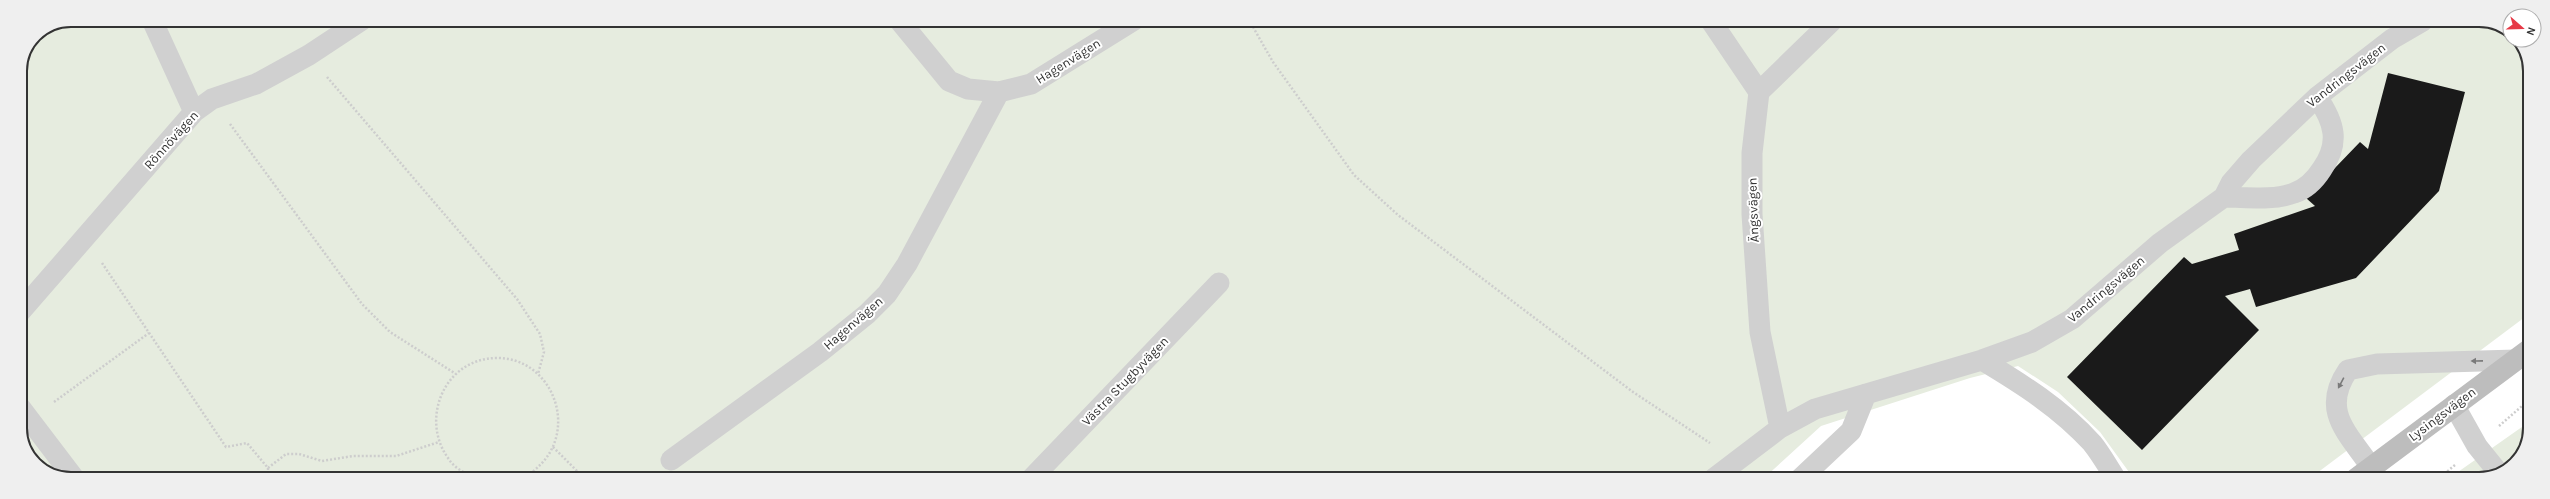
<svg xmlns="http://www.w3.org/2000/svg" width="2550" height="499" viewBox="0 0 2550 499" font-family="Karla,sans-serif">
<rect width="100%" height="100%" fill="#fff"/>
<!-- green -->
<path fill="#e6ecdf" d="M72 20 2488 21 2510 33V40H2518L2530 68 2529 314 2309 479H2134L2100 432 2058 392 2018 366 1970 378 1821 426 1763 479 62 478 35 464 20 434V71L35 35Z
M2529 422C2529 472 2489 479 2448 479Z"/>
<!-- building -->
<path fill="#1a1a1a" d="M2388 73 2465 92 2439 191 2356 278 2256 307 2250 289 2225 296 2259 330 2142 450 2067 377 2184 257 2192 264 2239 250 2234 234 2315 206 2306 198 2360 142 2368 149Z"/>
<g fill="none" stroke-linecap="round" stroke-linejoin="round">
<!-- path -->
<path stroke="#cdcdcd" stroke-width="2.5" stroke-dasharray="2 2" stroke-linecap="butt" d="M1249 20 1273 62 1354 175 1398 215 1633 392 1710 443
M327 77 517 299 540 334 544 352 538 374
M230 124 362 304 390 332 456 374
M102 263 226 447 247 443 268 468V478
M54 402 149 333
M2499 426 2529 400
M553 447 584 478
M268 468 286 454H299L322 461 353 456H396L439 442
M474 478C465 473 454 468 448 458 420 419 444 359 496 358 550 357 578 424 542 463 536 469 529 476 520 478
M2438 479 2455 465"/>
<!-- lane -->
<path stroke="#d0d0d0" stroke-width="21" d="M152 20 194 112
M899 20 949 81 968 89 999 92 1031 84 1134 20
M1711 21 1759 92
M2224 197C2246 197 2273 201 2294 193 2306 189 2315 180 2322 169 2340 143 2335 123 2317 97
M20 312 194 112 212 99 256 84 309 55 362 20
M1982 360C2022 384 2060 408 2092 443 2101 454 2108 467 2116 479
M2454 405 2477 446 2498 472
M20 407 74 478
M1780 428 1760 332 1752 214V153L1759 92 1832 21
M671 460 820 352 867 314 887 294 907 264 999 92
M2371 467C2348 433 2320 411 2348 370L2377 364 2516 360
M1032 478 1219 283
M1713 479 1780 428 1815 409 1982 360 2032 342 2072 319 2160 243 2224 197 2231 183 2251 160 2317 97 2392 39 2423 21
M1800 479 1851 431 1866 394"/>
<!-- secondary -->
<path stroke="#bdbdbd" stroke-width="22" d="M2356 479 2529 350"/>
</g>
<!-- one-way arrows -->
<defs><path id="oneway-solid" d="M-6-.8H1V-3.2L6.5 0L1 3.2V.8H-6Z"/></defs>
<g fill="#7a7a7a">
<use href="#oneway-solid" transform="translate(2477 361) rotate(179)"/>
<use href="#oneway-solid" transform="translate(2341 383) rotate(118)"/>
</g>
<g text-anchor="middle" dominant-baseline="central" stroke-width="4" stroke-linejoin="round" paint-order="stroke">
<!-- street labels -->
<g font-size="13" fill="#333" stroke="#fff">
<text transform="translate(1068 61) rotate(-32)">Hagenvägen</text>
<text transform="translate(2346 75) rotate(-38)">Vandringsvägen</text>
<text transform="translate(171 140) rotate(-48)">Rönnövägen</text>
<text transform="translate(1753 210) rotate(-92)">Ängsvägen</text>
<text transform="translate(2106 289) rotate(-40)">Vandringsvägen</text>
<text transform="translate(853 323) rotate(-41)">Hagenvägen</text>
<text transform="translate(1125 381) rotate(-46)">Västra Stugbyvägen</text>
<text transform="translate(2442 414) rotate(-37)">Lysingsvägen</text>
</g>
</g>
<!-- crop -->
<path d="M0 0H2550V499H0ZM71 27H2479A44 44 0 0 1 2523 71V428A44 44 0 0 1 2479 472H71A44 44 0 0 1 27 428V71A44 44 0 0 1 71 27Z" fill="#efefef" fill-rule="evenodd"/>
<path fill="none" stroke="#333" stroke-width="2" d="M71 27H2479A44 44 0 0 1 2523 71V428A44 44 0 0 1 2479 472H71A44 44 0 0 1 27 428V71A44 44 0 0 1 71 27Z"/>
<!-- north arrow -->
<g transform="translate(2522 28) rotate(110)"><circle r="19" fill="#ffffff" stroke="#adadad"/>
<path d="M0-3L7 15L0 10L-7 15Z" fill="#e63946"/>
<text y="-6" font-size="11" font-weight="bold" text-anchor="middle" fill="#333333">N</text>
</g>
</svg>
